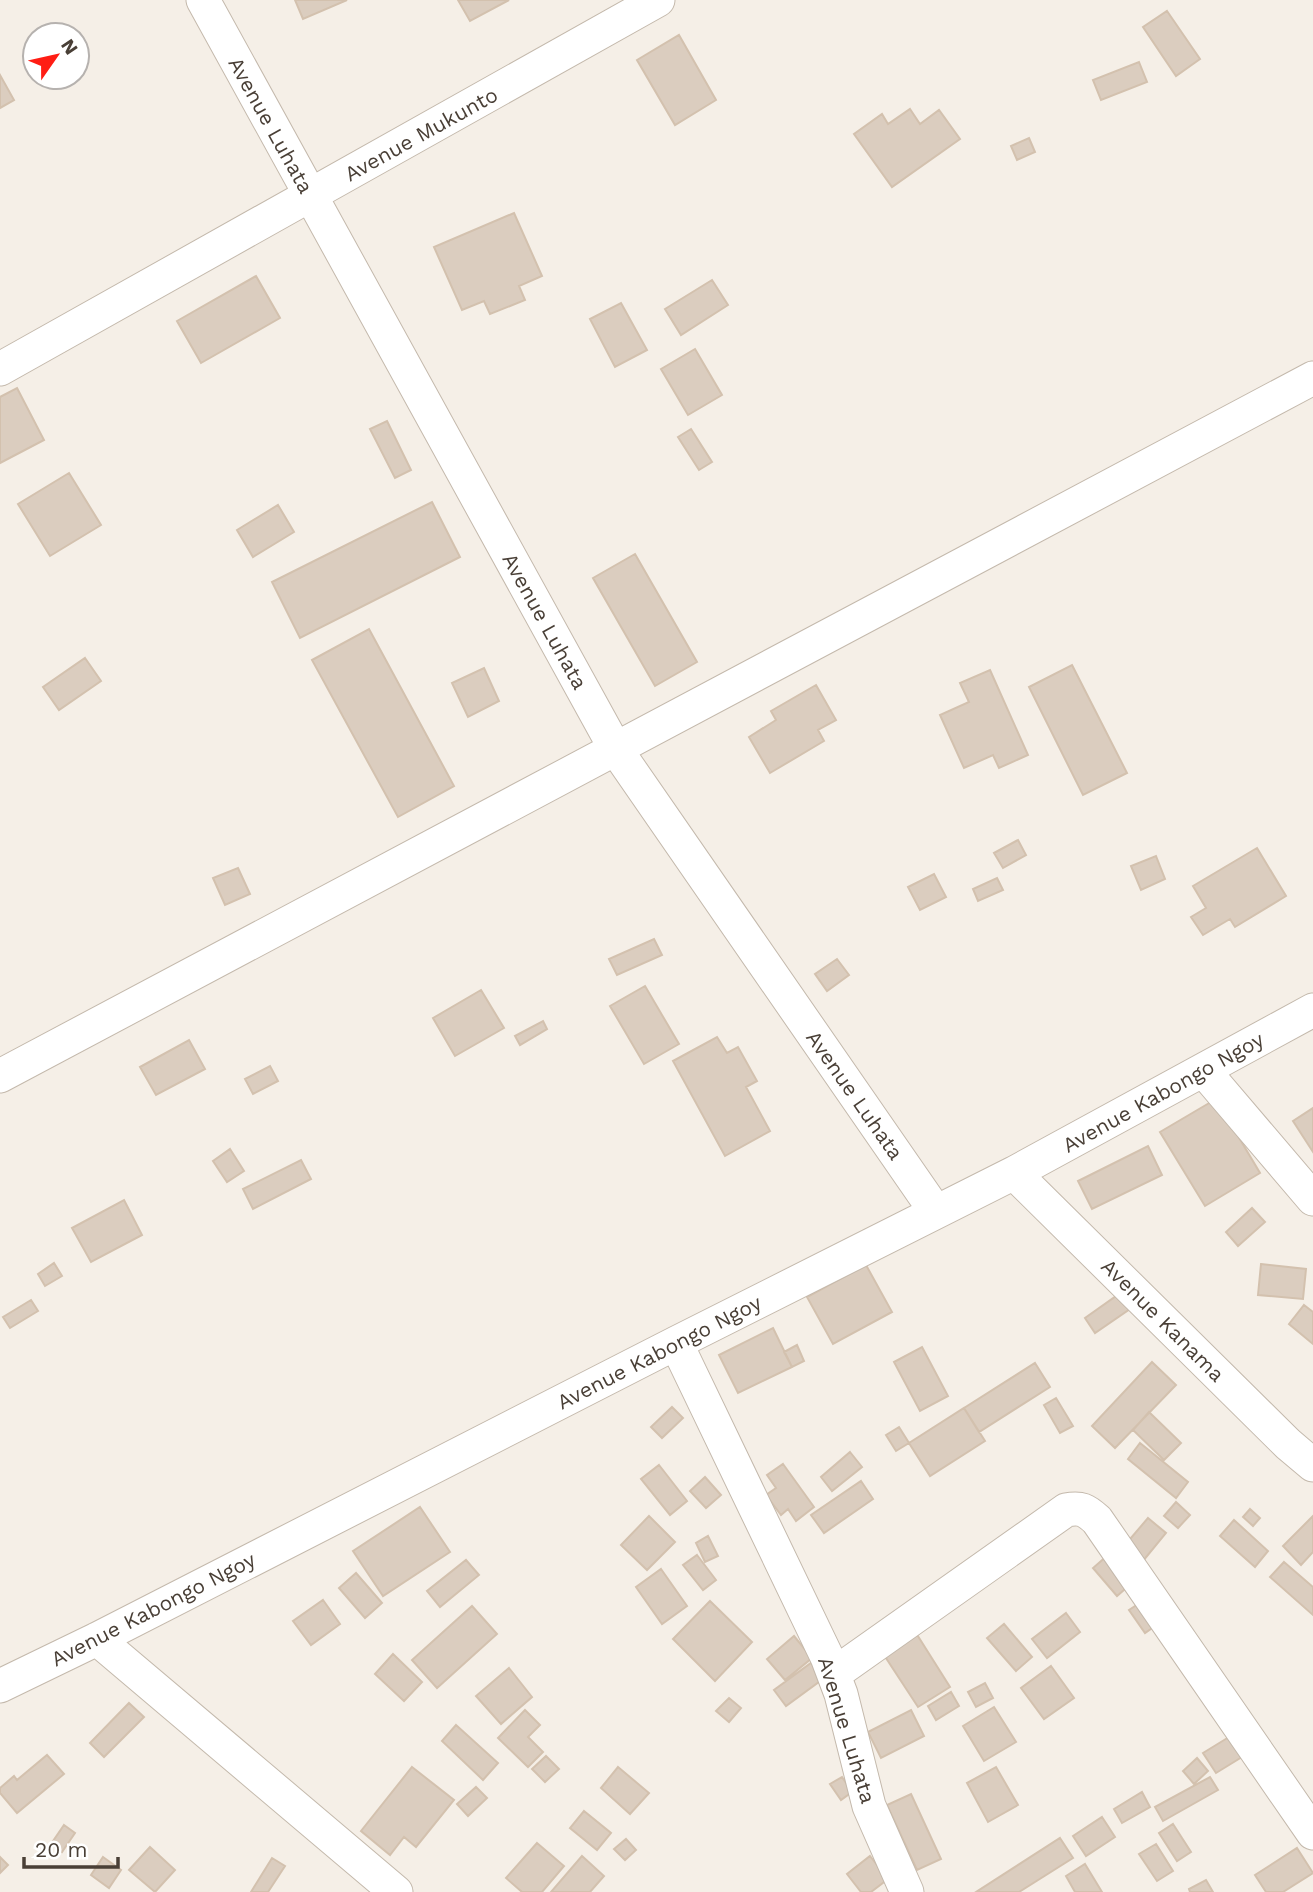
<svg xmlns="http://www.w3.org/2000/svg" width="1313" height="1892" viewBox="0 0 1313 1892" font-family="'Work Sans',sans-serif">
<rect width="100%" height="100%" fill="#f5efe7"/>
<!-- building -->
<path fill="#dbcdbf" stroke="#d3c1ae" stroke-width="2" d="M295 0H347L303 19Z
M458 0H509L470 21Z
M1167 11 1200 59 1176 76 1143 27Z
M679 35 716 100 675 125 637 60Z
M1139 62 1147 82 1101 100 1093 80Z
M0 75 14 100 0 108Z
M910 109 920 124 939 110 960 139 892 187 854 134 882 114 888 124Z
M1029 138 1035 152 1017 160 1011 146Z
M514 213 542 276 519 286 525 300 490 314 484 301 462 310 434 247Z
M256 276 280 318 201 363 177 321Z
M712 280 728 305 681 335 665 309Z
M621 303 647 350 615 367 590 319Z
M695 349 722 395 688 415 661 369Z
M17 388 44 440 0 463V397Z
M387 421 411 470 395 478 370 429Z
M691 429 712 462 699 470 678 437Z
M69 473 101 525 50 556 18 504Z
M432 502 460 557 300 638 272 582Z
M278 505 294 532 253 557 237 530Z
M635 554 697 662 655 686 593 578Z
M369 629 454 786 398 817 312 660Z
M85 658 101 681 59 710 43 687Z
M1072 665 1127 773 1083 795 1029 687Z
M484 668 499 701 468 717 452 683Z
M990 670 1028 755 999 768 993 755 964 768 940 715 969 702 960 683Z
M816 685 836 720 818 730 824 741 770 773 749 737 776 720 771 711Z
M1018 840 1026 855 1003 868 994 853Z
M1257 848 1286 896 1235 927 1230 919 1203 935 1191 917 1206 908 1193 886Z
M1156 856 1165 879 1141 890 1131 866Z
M238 868 250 894 225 905 213 878Z
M934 874 946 897 920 910 908 887Z
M997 878 1003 890 978 901 973 889Z
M654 939 662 955 617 975 609 959Z
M837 959 849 975 827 991 815 974Z
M645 986 679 1044 644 1064 610 1006Z
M481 990 504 1028 455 1056 433 1018Z
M543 1021 547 1029 520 1045 515 1036Z
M717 1037 727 1053 738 1047 757 1081 746 1087 770 1131 725 1156 673 1061Z
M189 1040 205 1069 156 1095 140 1067Z
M270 1066 278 1081 253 1094 245 1079Z
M1216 1099 1260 1173 1205 1206 1160 1132Z
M1313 1108V1152L1293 1121Z
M1148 1146 1162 1175 1092 1209 1078 1181Z
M230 1149 244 1171 227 1182 213 1161Z
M301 1160 311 1179 253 1209 243 1189Z
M124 1200 142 1235 91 1262 72 1228Z
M1252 1208 1265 1222 1238 1246 1226 1232Z
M54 1263 62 1276 45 1286 38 1274Z
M1261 1264 1306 1269 1303 1299 1258 1295Z
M866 1265 892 1312 833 1344 807 1297Z
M1119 1294 1130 1309 1095 1333 1085 1318Z
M31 1300 38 1311 10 1328 3 1317Z
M1304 1305 1313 1312V1344L1289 1324Z
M773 1328 792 1367 738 1393 719 1355Z
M797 1345 804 1361 792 1367 784 1352Z
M922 1347 948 1396 920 1411 894 1362Z
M1152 1362 1176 1385 1115 1448 1092 1426Z
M1035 1363 1050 1387 979 1432 964 1408Z
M1056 1398 1073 1426 1060 1433 1044 1405Z
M672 1407 683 1418 662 1438 651 1427Z
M964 1408 985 1441 930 1476 909 1443Z
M1149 1412 1181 1443 1164 1460 1133 1430Z
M899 1427 909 1443 896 1451 886 1435Z
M1140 1443 1188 1482 1176 1498 1128 1459Z
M850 1452 862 1467 832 1491 821 1477Z
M783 1464 814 1507 796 1521 788 1509 781 1515 766 1495 776 1488 767 1475Z
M659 1465 687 1501 670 1515 641 1479Z
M705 1477 721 1495 706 1508 690 1491Z
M861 1481 873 1499 824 1533 811 1515Z
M1176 1502 1190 1515 1178 1528 1164 1516Z
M420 1507 450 1552 383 1596 353 1551Z
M1250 1509 1260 1518 1253 1526 1243 1517Z
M649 1516 675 1542 647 1570 621 1545Z
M1313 1516V1552L1301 1565 1283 1546Z
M1148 1518 1166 1533 1143 1561 1125 1545Z
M1234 1520 1268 1551 1255 1567 1220 1536Z
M708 1536 718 1556 705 1562 696 1543Z
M697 1555 716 1580 703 1590 683 1565Z
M1108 1555 1132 1583 1117 1596 1093 1568Z
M466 1560 479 1575 440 1607 427 1591Z
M1284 1562 1313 1587V1615L1270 1577Z
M661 1569 687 1606 662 1624 636 1587Z
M356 1573 382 1603 365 1618 339 1588Z
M323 1600 340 1624 311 1645 293 1621Z
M710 1601 752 1642 715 1681 673 1639Z
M1143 1601 1158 1624 1145 1633 1129 1610Z
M472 1606 497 1634 437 1688 412 1660Z
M1066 1613 1080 1632 1047 1658 1032 1639Z
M1004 1624 1032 1657 1016 1671 987 1638Z
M916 1633 950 1687 918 1707 884 1655Z
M794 1636 812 1658 785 1680 767 1659Z
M393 1654 422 1682 404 1701 375 1674Z
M815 1660 827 1676 786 1706 774 1690Z
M1051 1666 1074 1698 1044 1719 1021 1688Z
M509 1668 532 1697 501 1724 476 1696Z
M985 1683 993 1698 976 1707 968 1692Z
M951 1692 959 1706 936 1720 928 1706Z
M729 1698 741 1708 729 1722 716 1711Z
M129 1703 144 1717 104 1757 90 1743Z
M994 1707 1016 1742 984 1761 963 1726Z
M525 1710 540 1725 528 1737 543 1752 528 1767 498 1738Z
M911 1710 924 1736 881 1758 868 1732Z
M456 1725 498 1763 483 1780 442 1741Z
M1229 1737 1242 1757 1216 1773 1203 1753Z
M47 1755 64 1774 17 1813 0 1793V1788L14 1776 17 1780Z
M546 1756 559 1769 545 1782 532 1769Z
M1197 1758 1208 1771 1194 1784 1183 1771Z
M412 1767 454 1800 416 1847 404 1837 390 1855 361 1831Z
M618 1767 649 1793 630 1814 601 1788Z
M996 1767 1018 1805 988 1822 967 1783Z
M842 1777 852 1792 841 1800 830 1784Z
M1210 1777 1218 1790 1163 1821 1155 1807Z
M476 1787 487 1798 468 1816 457 1804Z
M1142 1792 1150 1807 1122 1823 1114 1809Z
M911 1794 941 1859 917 1870 887 1805Z
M584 1811 611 1833 597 1850 570 1828Z
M1102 1817 1115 1837 1086 1856 1073 1836Z
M1173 1824 1191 1852 1177 1861 1159 1833Z
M64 1825 75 1833 62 1852 51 1844Z
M1060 1838 1073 1858 1019 1892H976Z
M626 1839 636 1850 625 1860 614 1849Z
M537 1843 564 1866 542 1892H522L506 1878Z
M1156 1844 1173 1871 1157 1881 1139 1854Z
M150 1847 175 1870 155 1892 129 1870Z
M1297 1848 1313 1873 1283 1892H1266L1255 1875Z
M582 1856 604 1876 590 1892H551Z
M870 1856 888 1879 871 1892H861L847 1874Z
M0 1857 8 1865 0 1873Z
M103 1857 121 1870 109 1888 91 1875Z
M272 1858 285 1866 268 1892H251Z
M1085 1864 1102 1892H1075L1066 1876Z
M1206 1880 1213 1892H1190L1189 1889Z"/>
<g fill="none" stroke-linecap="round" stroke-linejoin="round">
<!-- street casing -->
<g stroke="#c4b9ac" stroke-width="35">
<path id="street" d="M203 0 615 748 936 1212
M0 369 658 0
M1204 1071 1313 1199
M0 1076 1313 378
M1014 1173 1288 1444 1313 1465
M676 1343 827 1657 841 1694 869 1806 907 1892
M97 1639 396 1892
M834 1674 1066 1510C1081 1507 1086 1510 1097 1520L1313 1833
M0 1686 97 1639 676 1343 1014 1173 1313 1010"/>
</g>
<!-- street -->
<use href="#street" stroke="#fff" stroke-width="33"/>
</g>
<g text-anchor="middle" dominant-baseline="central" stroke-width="7" stroke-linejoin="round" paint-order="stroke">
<!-- street labels -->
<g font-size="21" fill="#493f36" stroke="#fff">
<text transform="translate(271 125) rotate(61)">Avenue Luhata</text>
<text transform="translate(421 134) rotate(-29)">Avenue Mukunto</text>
<text transform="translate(545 621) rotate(61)">Avenue Luhata</text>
<text transform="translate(1163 1092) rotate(-29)">Avenue Kabongo Ngoy</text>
<text transform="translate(855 1095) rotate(55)">Avenue Luhata</text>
<text transform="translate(1163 1320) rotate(45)">Avenue Kanama</text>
<text transform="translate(659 1352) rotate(-27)">Avenue Kabongo Ngoy</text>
<text transform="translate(153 1609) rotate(-27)">Avenue Kabongo Ngoy</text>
<text transform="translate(847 1730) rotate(73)">Avenue Luhata</text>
</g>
</g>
<!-- north arrow -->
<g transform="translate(56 56) rotate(56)"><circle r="33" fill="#ffffff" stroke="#b6b2af" stroke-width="2"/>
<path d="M0-5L12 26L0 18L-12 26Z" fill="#ff1d14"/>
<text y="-10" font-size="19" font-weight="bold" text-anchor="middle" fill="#493f36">N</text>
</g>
<!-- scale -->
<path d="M24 1857v10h94v-10" fill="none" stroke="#493f36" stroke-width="3.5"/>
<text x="35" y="1857" font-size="21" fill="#493f36" stroke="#ffffff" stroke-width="5" paint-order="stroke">20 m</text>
</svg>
